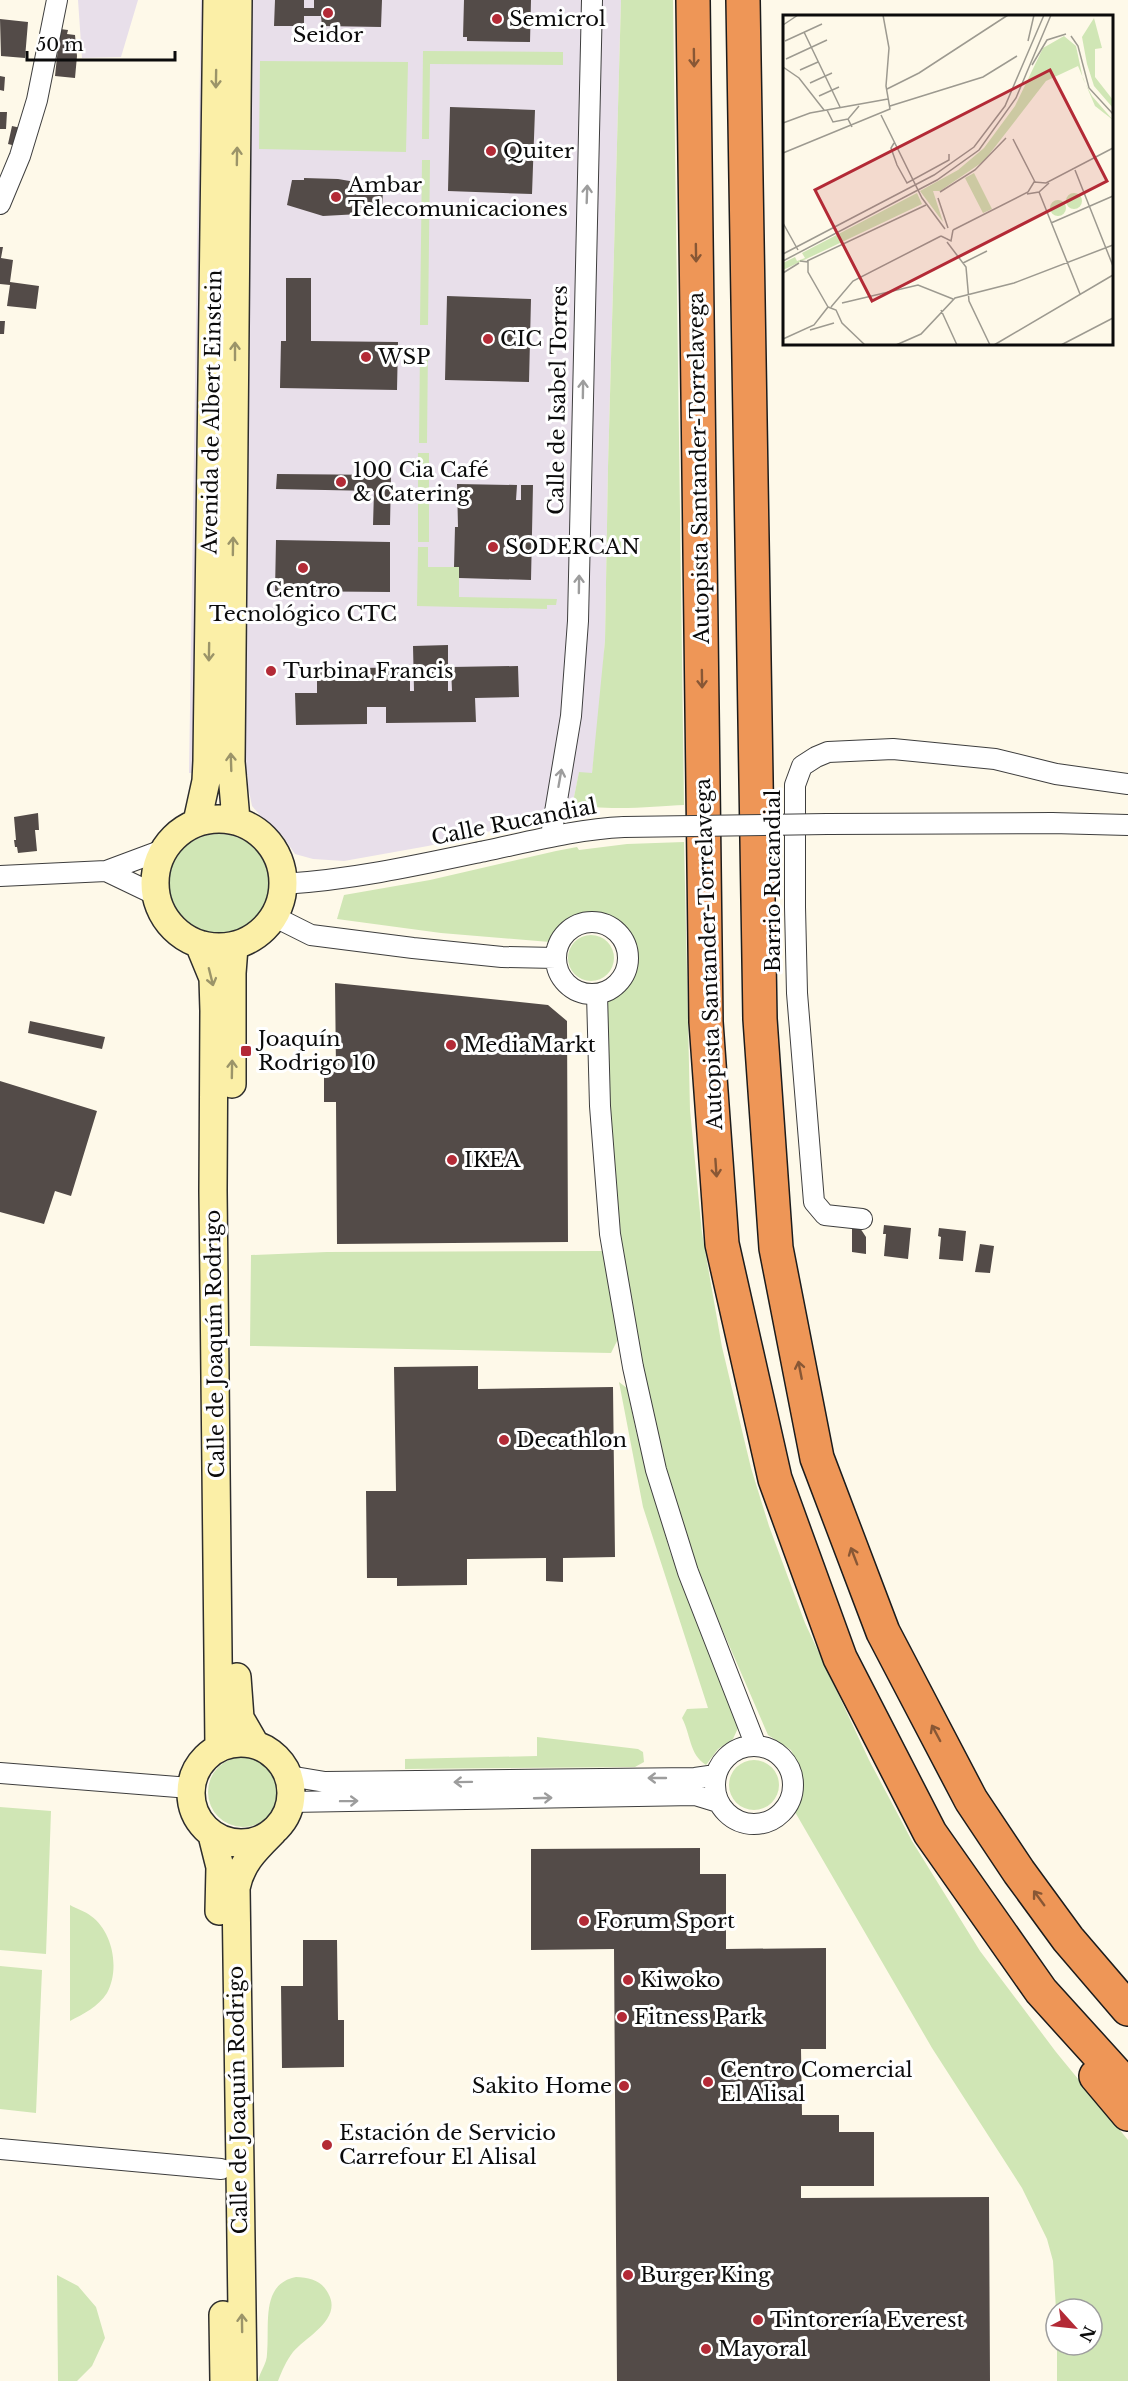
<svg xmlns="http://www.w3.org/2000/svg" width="1128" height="2381" viewBox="0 0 1128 2381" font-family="'Libre Baskerville',serif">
<rect width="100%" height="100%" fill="#fef9e9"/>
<!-- industrial -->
<path fill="#e8dfea" d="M78 0H138L121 57 82 58Z
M201 0H621L608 467 605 641 600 710 592 773H579L573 802 533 821 428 846 344 861 313 859 295 854 282 835 264 820 252 806 248 786V775L189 773Z"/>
<!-- green -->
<path fill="#d0e6b5" d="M621 0H673L684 805C655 806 600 813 573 802L579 772 592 773 605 641 608 467Z
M423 51 563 52V65L430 64 429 139H422Z
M260 61 408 62 406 152 259 149Z
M422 160H430L428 325H420Z
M420 347H428L427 443H419Z
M418 453H429V542H418Z
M418 547H428V567H459V597L557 599 556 605H547V609L417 606Z
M167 886a52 52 0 1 1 104 0a52 52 0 1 1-104 0Z
M684 842 690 1110 702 1233 722 1347 751 1468 769 1526 805 1623 869 1760 912 1841 980 1951 1056 2052 1128 2140V2381H1057V2345H1092V2309H1056L1053 2261 1047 2239 1022 2188 932 2048 795 1812 802 1774 791 1750 768 1735 703 1585 666 1476 632 1317 623 1256 608 1097 603 1000C612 991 624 988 630 975 646 938 609 899 572 919 562 924 559 936 550 942L441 933 337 919 344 895 430 880 556 851 577 847 579 850 627 844Z
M568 958a23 23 0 1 1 46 0a23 23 0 1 1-46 0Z
M604 1251 618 1339 611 1353 250 1346 251 1255 327 1252Z
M619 1382 627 1388 636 1431 670 1552 741 1726 738 1728 733 1739 718 1749 706 1765C689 1754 691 1735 682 1718L687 1709 708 1708 643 1507Z
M537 1737 638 1749 643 1752 644 1762 635 1767 405 1769V1759L537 1756Z
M208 1792a35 35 0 1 1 70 0a35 35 0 1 1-70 0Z
M729 1785a25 25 0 1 1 50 0a25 25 0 1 1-50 0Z
M0 1807 51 1811 46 1954 0 1950Z
M70 1905C77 1909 85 1911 91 1916 113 1932 120 1969 107 1993 98 2007 83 2014 70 2021Z
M0 1966 42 1970 36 2113 0 2109Z
M57 2275 78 2286 96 2307 105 2338 92 2366 77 2381H58Z
M296 2277C310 2278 321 2280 328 2293 343 2319 307 2336 293 2352 286 2361 282 2371 278 2381H258C260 2371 267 2364 267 2354 270 2325 260 2284 296 2277Z"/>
<!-- building -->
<path fill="#534b48" d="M275 0H304V8H314V0H382L381 27 322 26 321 16H304V26H274Z
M464 0H531L530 42 467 41V37H463Z
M0 19 28 22 25 58 1 56Z
M60 29 68 30 67 34 75 35 77 56 75 78 55 76Z
M0 76 5 77 4 91 0 90Z
M450 107 535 110 532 194 448 191Z
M0 112H7L6 129H0Z
M12 126 21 128 16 146 8 144Z
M304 178 338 179 379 186V188L383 189 382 211H378V213L323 216 287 205 292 180H304Z
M0 247H3L1 258 13 260 10 282 39 286 36 309 7 306 10 285 0 284Z
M286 278H311V341L398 342 397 390 280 388 281 341H286Z
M447 296 531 299 529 382 445 380Z
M0 321H5L4 334H0Z
M277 474 391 475 390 525H373L374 491 276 489Z
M457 484 517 485 516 500H521V485H533L531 580 459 578V567H454L455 527H458Z
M276 540 390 542V592L275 591Z
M448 645V691H452L451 667 518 666 519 697 475 698 476 722 386 723V707H367V724L296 725 295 693H317V669L410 667V691H414L413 646Z
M38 813 39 830H35L37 851 18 853 17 847H15L14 840H16L14 817Z
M335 983 548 1005 567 1021 568 1242 337 1244 336 1102H324V1069H336Z
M30 1021 105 1037 102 1049 28 1033Z
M0 1081 97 1111 71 1196 55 1191 44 1224 0 1212Z
M884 1225 911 1228 908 1259 884 1256 886 1234H883Z
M852 1227 860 1228 866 1237V1254L852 1252Z
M939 1228 966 1231 963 1261 939 1259 941 1237 938 1236Z
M980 1244 994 1246 990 1273 975 1272Z
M478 1366V1389L613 1387 615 1557 563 1558V1582L546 1581V1558L467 1559V1585L397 1586V1578H367L366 1491H396L394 1367Z
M700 1848V1874H726V1949L826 1948V2049H801L802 2115H839V2132H874V2186H801V2198L989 2197 990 2381H617L614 1949 531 1950V1849Z
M303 1940H337L338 2020H344V2067L282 2068 281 1986H303Z"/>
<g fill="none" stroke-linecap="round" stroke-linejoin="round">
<!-- street casing -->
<g stroke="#3e3e3e" stroke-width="22">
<path id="street" d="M0 204 20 156 37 100 57 0
M827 824 1052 823 1128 825
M551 836 571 716 578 621 592 0
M106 871 156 895
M0 876 106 871 165 849
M283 884C351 880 419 865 485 851 532 841 577 829 624 827
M273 916 311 935 413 948 502 957 556 958
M556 958a36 36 0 1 1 72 0a36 36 0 1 1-72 0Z
M597 994 600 1106 610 1234 633 1367 656 1470 688 1572 756 1746
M862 1219 825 1215 814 1202 797 993 795 907V785L802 766 816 757 828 752 893 749 995 759 1056 774 1128 784
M715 1785a39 39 0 1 1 78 0a39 39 0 1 1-78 0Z
M0 1773 190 1788
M289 1776 325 1782 695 1778 716 1775
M290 1802 695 1795 718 1802
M0 2149 221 2169"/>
</g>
<!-- secondary casing -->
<g stroke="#2d2d2d" stroke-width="30">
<path id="secondary" d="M155 883a64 64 0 1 1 128 0a64 64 0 1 1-128 0Z
M236 820 231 762 238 0
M197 822 206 781 207 761 217 0
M199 944 213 978 214 1011 213 1191 219 1747
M232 1084V973L234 947
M237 1677 240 1718 255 1744
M191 1793a50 50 0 1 1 100 0a50 50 0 1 1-100 0Z
M212 1835 220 1867 219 1911
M223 2315 224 2381
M243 2381 236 1888C241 1863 255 1850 273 1832"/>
</g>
<!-- highway casing -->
<g stroke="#1c1c1c" stroke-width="36">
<path id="highway" d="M693 0 706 1022 722 1244 775 1479 840 1658 930 1833 1041 1991 1128 2087
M743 0 760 1019 776 1248 817 1458 883 1632 971 1800 1019 1872 1068 1939 1128 2009
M1096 2076 1128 2114"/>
</g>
<!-- street -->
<use href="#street" stroke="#fff" stroke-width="20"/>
<!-- secondary -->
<use href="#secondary" stroke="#fbefa7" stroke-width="27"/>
<!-- highway -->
<use href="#highway" stroke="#ee9657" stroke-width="33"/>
<!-- street-bridge casing -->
<g stroke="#3e3e3e" stroke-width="22" stroke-linecap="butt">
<path id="street-bridge" d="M624 827 827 824"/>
</g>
<!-- street-bridge -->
<use href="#street-bridge" stroke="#fff" stroke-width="20"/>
</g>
<!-- one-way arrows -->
<defs><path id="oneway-shaft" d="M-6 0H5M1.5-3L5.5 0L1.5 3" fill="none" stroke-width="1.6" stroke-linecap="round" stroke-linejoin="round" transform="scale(1.5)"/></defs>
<g stroke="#885735">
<use href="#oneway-shaft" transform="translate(694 58) rotate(89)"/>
<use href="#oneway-shaft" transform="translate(696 253) rotate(89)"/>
<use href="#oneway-shaft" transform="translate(702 679) rotate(89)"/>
<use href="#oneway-shaft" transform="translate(716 1168) rotate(86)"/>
<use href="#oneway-shaft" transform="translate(800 1370) rotate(-101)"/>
<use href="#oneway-shaft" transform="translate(854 1556) rotate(-111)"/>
<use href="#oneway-shaft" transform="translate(936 1733) rotate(-118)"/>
<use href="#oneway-shaft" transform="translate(1039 1898) rotate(-126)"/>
</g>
<g stroke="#9b9469">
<use href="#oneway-shaft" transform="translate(216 79) rotate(91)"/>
<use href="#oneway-shaft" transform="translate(237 156) rotate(-89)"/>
<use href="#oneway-shaft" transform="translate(235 351) rotate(-90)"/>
<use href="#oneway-shaft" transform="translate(233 546) rotate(-89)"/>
<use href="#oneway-shaft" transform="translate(209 652) rotate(91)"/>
<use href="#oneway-shaft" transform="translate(231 762) rotate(-92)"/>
<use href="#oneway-shaft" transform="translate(211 977) rotate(76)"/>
<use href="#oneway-shaft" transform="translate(232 1069) rotate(-89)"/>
<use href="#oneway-shaft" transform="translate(242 2323) rotate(-91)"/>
</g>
<g stroke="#9d9d9d">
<use href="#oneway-shaft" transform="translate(587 194) rotate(-88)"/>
<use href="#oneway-shaft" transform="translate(583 389) rotate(-89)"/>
<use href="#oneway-shaft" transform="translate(579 584) rotate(-89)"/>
<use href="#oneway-shaft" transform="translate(560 778) rotate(-80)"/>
<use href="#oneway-shaft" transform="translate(657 1778) rotate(-180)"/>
<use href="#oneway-shaft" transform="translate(463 1782) rotate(179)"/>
<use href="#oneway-shaft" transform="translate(543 1798) rotate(-2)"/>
<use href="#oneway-shaft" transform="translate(349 1801) rotate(-1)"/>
</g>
<!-- markers -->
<g fill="#b32a36" stroke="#fff" stroke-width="2">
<circle cx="328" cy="13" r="6"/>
<circle cx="497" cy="19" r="6"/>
<circle cx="491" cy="151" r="6"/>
<circle cx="336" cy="197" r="6"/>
<circle cx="488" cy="339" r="6"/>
<circle cx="366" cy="357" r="6"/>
<circle cx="341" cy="482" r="6"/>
<circle cx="493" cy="547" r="6"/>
<circle cx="303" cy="568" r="6"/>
<circle cx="271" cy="671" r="6"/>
<circle cx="451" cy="1045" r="6"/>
<rect x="240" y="1045" width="12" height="12" rx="3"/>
<circle cx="452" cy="1160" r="6"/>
<circle cx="504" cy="1440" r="6"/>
<circle cx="584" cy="1921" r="6"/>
<circle cx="628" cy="1980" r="6"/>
<circle cx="622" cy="2017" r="6"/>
<circle cx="708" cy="2082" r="6"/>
<circle cx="624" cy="2086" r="6"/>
<circle cx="327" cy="2145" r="6"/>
<circle cx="628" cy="2275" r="6"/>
<circle cx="758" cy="2320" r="6"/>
<circle cx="706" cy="2349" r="6"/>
</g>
<g text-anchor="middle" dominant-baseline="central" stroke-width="6" stroke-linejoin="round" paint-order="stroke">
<!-- poi labels -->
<g font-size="21" fill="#0b0b0b" stroke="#fff" text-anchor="start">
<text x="509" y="19">Semicrol</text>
<text x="328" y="35" text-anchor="middle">Seidor</text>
<text x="503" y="151">Quiter</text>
<text x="348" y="185">Ambar<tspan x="348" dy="24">Telecomunicaciones</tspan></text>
<text x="500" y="339">CIC</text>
<text x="378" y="357">WSP</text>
<text x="353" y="470">100 Cia Café<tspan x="353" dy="24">&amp; Catering</tspan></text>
<text x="505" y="547">SODERCAN</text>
<text x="303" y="590" text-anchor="middle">Centro<tspan x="303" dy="24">Tecnológico CTC</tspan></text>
<text x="283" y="671">Turbina Francis</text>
<text x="258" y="1039">Joaquín<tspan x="258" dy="24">Rodrigo 10</tspan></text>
<text x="463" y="1045">MediaMarkt</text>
<text x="464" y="1160">IKEA</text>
<text x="516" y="1440">Decathlon</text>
<text x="596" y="1921">Forum Sport</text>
<text x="640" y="1980">Kiwoko</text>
<text x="634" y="2017">Fitness Park</text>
<text x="720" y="2070">Centro Comercial<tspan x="720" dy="24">El Alisal</tspan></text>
<text x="612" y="2086" text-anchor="end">Sakito Home</text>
<text x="339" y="2133">Estación de Servicio<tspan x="339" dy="24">Carrefour El Alisal</tspan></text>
<text x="640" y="2275">Burger King</text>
<text x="770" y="2320">Tintorería Everest</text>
<text x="718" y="2349">Mayoral</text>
</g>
<!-- street labels -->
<g font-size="21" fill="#0b0b0b" stroke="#fff">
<text transform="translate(558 400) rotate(-89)">Calle de Isabel Torres</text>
<text transform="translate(212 412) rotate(-89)">Avenida de Albert Einstein</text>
<text transform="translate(699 468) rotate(-91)">Autopista Santander-Torrelavega</text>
<text transform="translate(514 822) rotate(-11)">Calle Rucandial</text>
<text transform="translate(773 881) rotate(-90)">Barrio Rucandial</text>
<text transform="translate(709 954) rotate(-92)">Autopista Santander-Torrelavega</text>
<text transform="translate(215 1344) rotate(-91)">Calle de Joaquín Rodrigo</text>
<text transform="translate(238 2100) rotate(-91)">Calle de Joaquín Rodrigo</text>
</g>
</g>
<!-- overview -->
<g transform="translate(783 15)">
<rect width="330" height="330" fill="#fef9e9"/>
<path d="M311 3 319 33 312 34V62L330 85V93L311 71 304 49 299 22ZM281 21 293 31 300 64 309 81 330 105 312 91 295 51 263 66 201 146 157 176H150L160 207 137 176 175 155 201 133 232 91 260 33ZM191 158 209 194 200 198 182 163ZM283 186a8 8 0 1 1 16 0a8 8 0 1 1-16 0ZM134 178 139 189 0 255V248L12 242 14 246 22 243 19 238ZM267 193a8 8 0 1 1 16 0a8 8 0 1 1-16 0Z" fill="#d0e6b5"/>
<path fill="none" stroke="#9d9a90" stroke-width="1.5" d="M0 10 15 0M21 17 57 92M288 21 295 31 306 73 330 99M2 26 39 9M245 26 251 0M3 44 44 25M249 50 264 25 283 19M0 52 16 63 41 95M17 55 35 47M27 68 49 58M104 74 136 58 225 0M36 81 56 72M107 91 200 62 234 41M44 95 50 107 65 104M98 100 139 183 162 214M0 108 27 98 105 84M69 112 65 104 76 91M230 124 252 167M111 128 108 133 114 150 124 168 166 145V139M0 138 107 94 103 71 106 33 100 0M292 155 330 251M157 177 192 155 223 123M256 177 297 279M244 179 256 177 266 168M155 183 165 213M0 208 15 235M268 208 330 181M170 215 245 177 251 167 263 168 330 133M158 221 168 226 170 215M164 227 183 252 186 286 207 330M0 239 151 160 191 132 222 91 261 0M0 246 154 165 196 135 233 83 268 0M17 246 25 247V257L45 292M24 246 143 190M180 248 204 236M0 258 16 248M59 288 135 270 170 284M48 292 70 266 158 221M158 295 174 330M27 315 51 308M0 324 31 310 45 292 53 295 59 308 82 330M113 330 138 319 172 283 231 268 330 230M211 330 330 260M278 330 330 303"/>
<path fill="#b32a36" fill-opacity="0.15" stroke="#b32a36" stroke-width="3" d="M267 55 324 166 89 286 32 175Z"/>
<rect width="330" height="330" fill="none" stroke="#0b0b0b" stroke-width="3"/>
</g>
<!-- north arrow -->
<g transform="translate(1074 2327) rotate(117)"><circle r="28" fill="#ffffff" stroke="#9d9d9d" stroke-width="1.5"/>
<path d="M0-4.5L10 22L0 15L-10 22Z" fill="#b32a36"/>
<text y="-9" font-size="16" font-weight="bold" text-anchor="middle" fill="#0b0b0b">N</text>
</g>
<!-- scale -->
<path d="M27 51v9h148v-9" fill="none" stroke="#0b0b0b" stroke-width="3"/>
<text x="36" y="51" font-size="18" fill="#0b0b0b" stroke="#ffffff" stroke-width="4.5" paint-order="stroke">50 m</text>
</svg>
